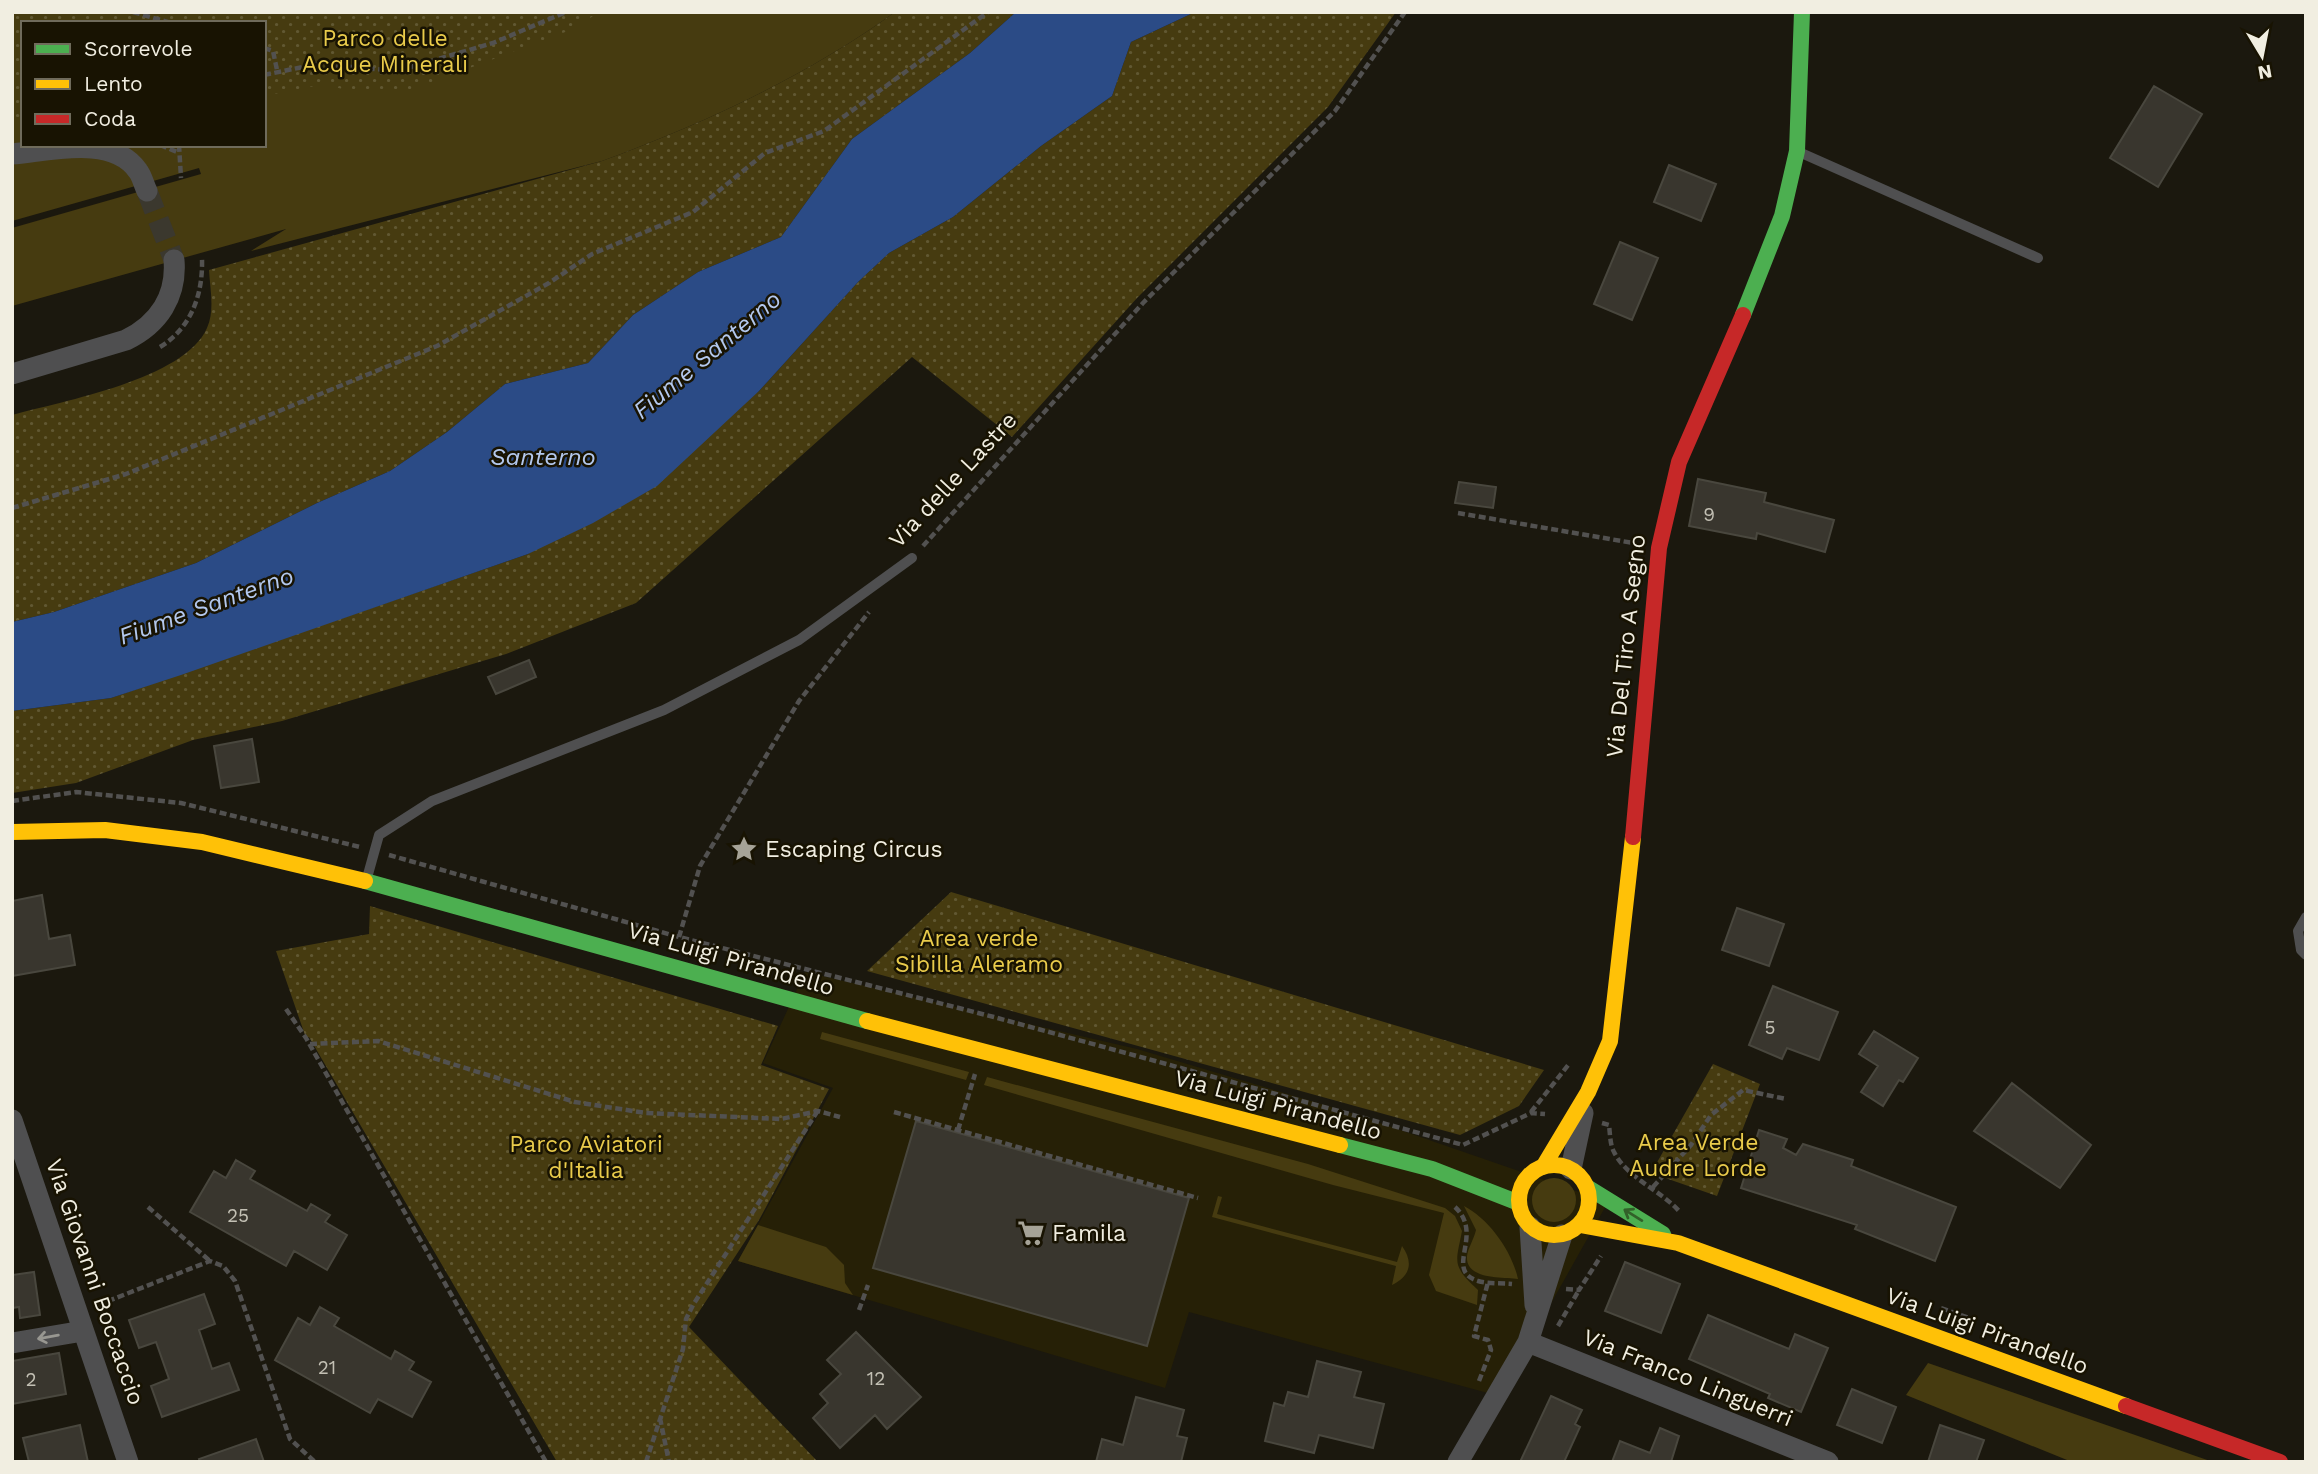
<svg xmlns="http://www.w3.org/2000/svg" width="2318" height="1474" viewBox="0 0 2318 1474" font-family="'Work Sans',sans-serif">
<defs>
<pattern id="park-dots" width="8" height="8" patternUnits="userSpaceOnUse" patternTransform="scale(1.75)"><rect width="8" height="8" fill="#463b10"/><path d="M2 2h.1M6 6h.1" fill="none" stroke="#615832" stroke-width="1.8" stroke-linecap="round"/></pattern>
</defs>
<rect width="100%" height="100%" fill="#1b180e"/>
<!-- built -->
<path fill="#262006" d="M805 972 1137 1049 1348 1112 1608 1202 1499 1396 1189 1312 1165 1388 738 1261 833 1088 763 1063Z"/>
<!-- green -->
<path fill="#463b10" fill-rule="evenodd" d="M12 12H895C807 76 703 124 602 161L251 251 286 229 12 306V228L201 174 199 168 12 221ZM23 23H264V145H23Z
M822 1032 969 1072 966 1080 820 1039Z
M987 1077 1308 1164 1445 1208 1455 1216 1462 1231C1456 1263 1451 1265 1478 1290L1477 1305 1436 1291 1429 1275 1444 1213 1333 1185 984 1085Z
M1532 1200a22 22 0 1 1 44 0a22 22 0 1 1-44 0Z
M1218 1196 1222 1197 1217 1214 1397 1262 1402 1246C1414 1263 1410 1276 1392 1285L1396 1266 1212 1217Z
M1464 1206C1489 1219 1512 1251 1518 1279 1503 1277 1465 1280 1467 1256 1468 1248 1474 1239 1476 1230Z
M758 1225 826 1247 844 1265 845 1283 853 1295 738 1261Z
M1928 1363 2213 1462H2072L1906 1395Z"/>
<!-- park -->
<path fill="url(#park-dots)" d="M12 12H600L568 31 414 89 349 91 325 84 264 96V23H23V124L12 125Z
M895 12H1016L970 53 852 139 781 237 698 272 633 315 588 363 505 384 447 432 390 471 317 503 196 563 54 612 12 622V415C63 401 185 379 207 328 215 311 210 288 209 270L602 161C703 124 807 76 895 12Z
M1195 12H1396L1328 107 1137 298 1012 437 912 357 636 603 506 654 282 721 193 740 76 783 12 793V711L111 698 528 554 759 391 858 282 889 253 953 217 1041 146 1112 96 1131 42Z
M951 892 1544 1070 1519 1106 1460 1135 867 971Z
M370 906 778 1026 761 1065 829 1089 759 1220 689 1327 818 1462H557L309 1037 306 1038 276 951 369 934Z
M1713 1064 1760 1084 1717 1196 1651 1173Z"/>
<!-- water -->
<path fill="#2b4b86" d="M1016 12H1195L1131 42 1112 96 1041 146 953 217 889 253 858 282 759 391 657 486 593 523 528 554 181 675 111 698 12 711V622L54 612 196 563 317 503 390 471 447 432 505 384 588 363 633 315 698 272 781 237 852 139 970 53Z"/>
<!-- building -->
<path fill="#39362e" stroke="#49473e" stroke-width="2" d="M2154 86 2202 114 2158 187 2110 158Z
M1669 165 1716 184 1701 221 1654 202Z
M1620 242 1658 258 1632 320 1594 304Z
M1698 479 1766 493 1764 502 1834 520 1825 552 1757 533 1756 539 1689 526Z
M1459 482 1496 487 1493 508 1455 503Z
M529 660 536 677 496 694 488 677Z
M252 739 259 782 221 788 214 746Z
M42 895 49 939 70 935 75 965 12 976V901Z
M1737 908 1784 924 1769 966 1722 950Z
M1773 986 1838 1012 1819 1060 1787 1048 1782 1059 1749 1045Z
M1874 1031 1918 1058 1903 1082 1899 1080 1883 1106 1861 1092 1878 1066 1859 1054Z
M2012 1083 2091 1145 2060 1188 1974 1131Z
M916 1121 1189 1198 1147 1346 873 1268Z
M1759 1130 1787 1139 1783 1148 1796 1155 1803 1144 1853 1160 1851 1166 1956 1207 1935 1261 1855 1229 1857 1225 1741 1188Z
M236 1160 255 1171 250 1179 307 1211 311 1204 330 1215 325 1222 347 1235 327 1270 294 1251 286 1266 190 1212 214 1171 226 1178Z
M1625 1262 1680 1284 1661 1333 1605 1311Z
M34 1272 40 1315 20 1318 19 1307 12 1308V1275Z
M204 1294 215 1324 199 1330 212 1369 229 1363 239 1390 162 1417 151 1386 169 1379 156 1342 139 1348 129 1320Z
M320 1307 339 1318 334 1326 391 1359 395 1351 414 1362 409 1370 431 1382 412 1417 378 1399 370 1413 275 1360 298 1318 310 1325Z
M1708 1315 1789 1349 1795 1334 1828 1348 1801 1412 1768 1398 1770 1394 1689 1359Z
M856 1332 921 1397 887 1429 875 1415 840 1448 813 1418 828 1403 820 1394 841 1374 827 1360Z
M59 1353 66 1394 12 1404V1361Z
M1317 1361 1361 1372 1354 1397 1384 1404 1373 1448 1319 1435 1314 1453 1265 1441 1274 1403 1284 1406 1288 1392 1308 1397Z
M1852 1389 1896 1407 1882 1443 1837 1425Z
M1551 1396 1582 1410 1575 1424 1580 1427 1564 1462H1520Z
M1136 1397 1184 1410 1177 1436 1187 1438 1181 1462H1096L1102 1439 1123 1445Z
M80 1425 88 1462H29L23 1438Z
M1940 1425 1984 1440 1976 1462H1928Z
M1660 1428 1679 1436 1671 1462H1612L1620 1441 1650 1453Z
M256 1439 264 1462H200L199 1459Z"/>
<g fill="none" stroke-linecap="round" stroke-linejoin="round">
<!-- street-tunnel -->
<path stroke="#3b382e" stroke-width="21" stroke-dasharray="21 10" stroke-linecap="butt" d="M147 191 174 260"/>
<!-- path -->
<path stroke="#525150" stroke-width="4.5" stroke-dasharray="7 3.5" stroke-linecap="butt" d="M133 12 171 23
M264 48 273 51 277 70
M264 75 317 64 397 71 493 43 566 12
M160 145 177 152
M179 145 181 178
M160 347C191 328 203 295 202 259
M12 508 126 474 437 346 549 283 592 254 693 212 765 153 824 131 988 12
M1458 513 1633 543
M923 546 1143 303 1335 111 1405 12
M12 801 76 792 181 803 360 847
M389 855 679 937 994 1017 1463 1145 1531 1113 1545 1114
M679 937 700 866 799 701 869 612
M286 1009 306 1038 546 1462
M310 1044 378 1041 575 1102 646 1113 781 1119 818 1111 840 1117
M894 1112 1198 1198
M1531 1112 1569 1064
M1602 1123 1609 1125C1610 1133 1610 1145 1614 1152 1627 1178 1660 1190 1679 1211
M958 1130 975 1074
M1653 1187 1691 1145 1711 1115 1743 1090 1786 1099
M148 1207 210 1261
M1455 1207C1485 1235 1443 1270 1478 1281 1488 1284 1501 1283 1512 1284
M1566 1289 1579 1290 1601 1256
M98 1305 210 1261 223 1266 235 1281 290 1439 315 1462
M1941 1308 1969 1318
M859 1310 868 1285
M1558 1326 1579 1290
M1479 1381 1491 1350 1488 1340 1474 1336 1488 1282
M660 1418 669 1462
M646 1462 683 1349 686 1319 693 1305 817 1112"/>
<!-- lane -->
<path stroke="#4f4f50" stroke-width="10" d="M1799 152 2038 258
M367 878 379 835 432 801 664 710 799 640 912 558
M2306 917 2298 931 2301 950 2306 955"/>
<!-- street -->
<path stroke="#4f4f50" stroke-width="21" d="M12 154C49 151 113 134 138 171 142 176 144 185 147 191
M12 374 126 340C159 324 177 296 174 260
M12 1120 128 1462
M1571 1169 1583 1113
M1530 1227 1535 1305
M1528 1342 1828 1462
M12 1343 83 1331
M1458 1462 1528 1342 1562 1235"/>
<!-- fast -->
<path stroke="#4caf50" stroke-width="16" d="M1743 315 1782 216 1797 151 1802 12
M365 881 867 1021
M1340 1145 1432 1169 1519 1203
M1587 1187 1663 1234"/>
<!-- slow -->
<path stroke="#ffc107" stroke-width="16" d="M12 832 105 830 202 842 365 881
M867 1021 1340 1145
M1519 1200a35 35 0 1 1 70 0a35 35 0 1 1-70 0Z
M1543 1167 1588 1092 1610 1041 1633 837
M1580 1225 1678 1243 2126 1406"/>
<!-- jam -->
<path stroke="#c62828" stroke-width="16" d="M1633 837 1659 548 1679 462 1743 315
M2126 1406 2280 1462"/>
</g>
<!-- one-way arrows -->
<defs><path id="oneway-shaft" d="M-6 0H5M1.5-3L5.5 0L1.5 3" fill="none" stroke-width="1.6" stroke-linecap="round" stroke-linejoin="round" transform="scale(1.75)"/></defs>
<use stroke="#326129" href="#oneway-shaft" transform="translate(1633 1215) rotate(-148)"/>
<use stroke="#989791" href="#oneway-shaft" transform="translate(48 1337) rotate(170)"/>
<!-- icons -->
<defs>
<g id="sight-bare" transform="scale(2.1)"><path d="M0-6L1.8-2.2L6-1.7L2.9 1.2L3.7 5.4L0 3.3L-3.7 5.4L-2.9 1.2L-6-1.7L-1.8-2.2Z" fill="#a6a397" stroke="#181302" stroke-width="2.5" paint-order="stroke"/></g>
<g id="supermarket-bare" transform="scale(2.1)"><path d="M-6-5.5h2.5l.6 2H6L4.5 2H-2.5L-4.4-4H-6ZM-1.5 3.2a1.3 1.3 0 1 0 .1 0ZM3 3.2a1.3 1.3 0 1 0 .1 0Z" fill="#a6a397" stroke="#181302" stroke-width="2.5" paint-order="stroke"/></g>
</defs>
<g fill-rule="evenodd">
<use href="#sight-bare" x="744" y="849"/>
<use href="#supermarket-bare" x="1031" y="1233"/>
</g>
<g text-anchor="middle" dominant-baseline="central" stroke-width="5" stroke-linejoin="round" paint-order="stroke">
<!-- number labels -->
<g font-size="19" fill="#c3c0b4">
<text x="1709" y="514">9</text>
<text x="1770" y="1027">5</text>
<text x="238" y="1215">25</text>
<text x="327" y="1367">21</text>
<text x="876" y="1378">12</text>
<text x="31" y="1379">2</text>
</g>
<!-- park labels -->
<g font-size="23" fill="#e9cb4b" stroke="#181302">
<text x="385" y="38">Parco delle<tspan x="385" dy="26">Acque Minerali</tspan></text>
<text x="979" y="938">Area verde<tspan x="979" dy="26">Sibilla Aleramo</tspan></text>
<text x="1698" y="1142">Area Verde<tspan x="1698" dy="26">Audre Lorde</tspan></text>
<text x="586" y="1144">Parco Aviatori<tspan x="586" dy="26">d'Italia</tspan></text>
</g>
<!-- street labels -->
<g font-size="23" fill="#f1eee1" stroke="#181302">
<text transform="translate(953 480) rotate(-47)">Via delle Lastre</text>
<text transform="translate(1626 646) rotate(-84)">Via Del Tiro A Segno</text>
<text transform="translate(731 959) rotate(16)">Via Luigi Pirandello</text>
<text transform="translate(1278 1105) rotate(15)">Via Luigi Pirandello</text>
<text transform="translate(95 1282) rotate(71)">Via Giovanni Boccaccio</text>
<text transform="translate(1987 1331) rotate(20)">Via Luigi Pirandello</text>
<text transform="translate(1688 1378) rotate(22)">Via Franco Linguerri</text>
</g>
<!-- poi labels -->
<g font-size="23" fill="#f1eee1" stroke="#181302" text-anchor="start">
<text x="765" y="849">Escaping Circus</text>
<text x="1052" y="1233">Famila</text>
</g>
<!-- water labels -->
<g font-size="24" font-style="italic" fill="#b3c8ee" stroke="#181302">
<text transform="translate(707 355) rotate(-40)">Fiume Santerno</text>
<text x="543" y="457">Santerno</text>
<text transform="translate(206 606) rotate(-20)">Fiume Santerno</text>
</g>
</g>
<!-- border -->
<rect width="2318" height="1474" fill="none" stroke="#f1eee1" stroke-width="28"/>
<!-- legend -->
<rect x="21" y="21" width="245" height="126" fill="#181302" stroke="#6f6b5b" stroke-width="2"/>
<rect x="35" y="44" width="35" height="10" fill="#4caf50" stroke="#6f6b5b" stroke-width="2"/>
<text x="84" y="56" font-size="21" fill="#f1eee1">Scorrevole</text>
<rect x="35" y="79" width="35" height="10" fill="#ffc107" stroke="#6f6b5b" stroke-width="2"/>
<text x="84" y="91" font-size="21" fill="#f1eee1">Lento</text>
<rect x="35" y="114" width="35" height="10" fill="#c62828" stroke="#6f6b5b" stroke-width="2"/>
<text x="84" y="126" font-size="21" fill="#f1eee1">Coda</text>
<!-- north arrow -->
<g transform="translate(2262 56) rotate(170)" stroke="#181302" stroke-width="5" paint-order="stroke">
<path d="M0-5L12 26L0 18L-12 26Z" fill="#f1eee1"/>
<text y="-10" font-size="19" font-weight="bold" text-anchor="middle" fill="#f1eee1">N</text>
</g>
</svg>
